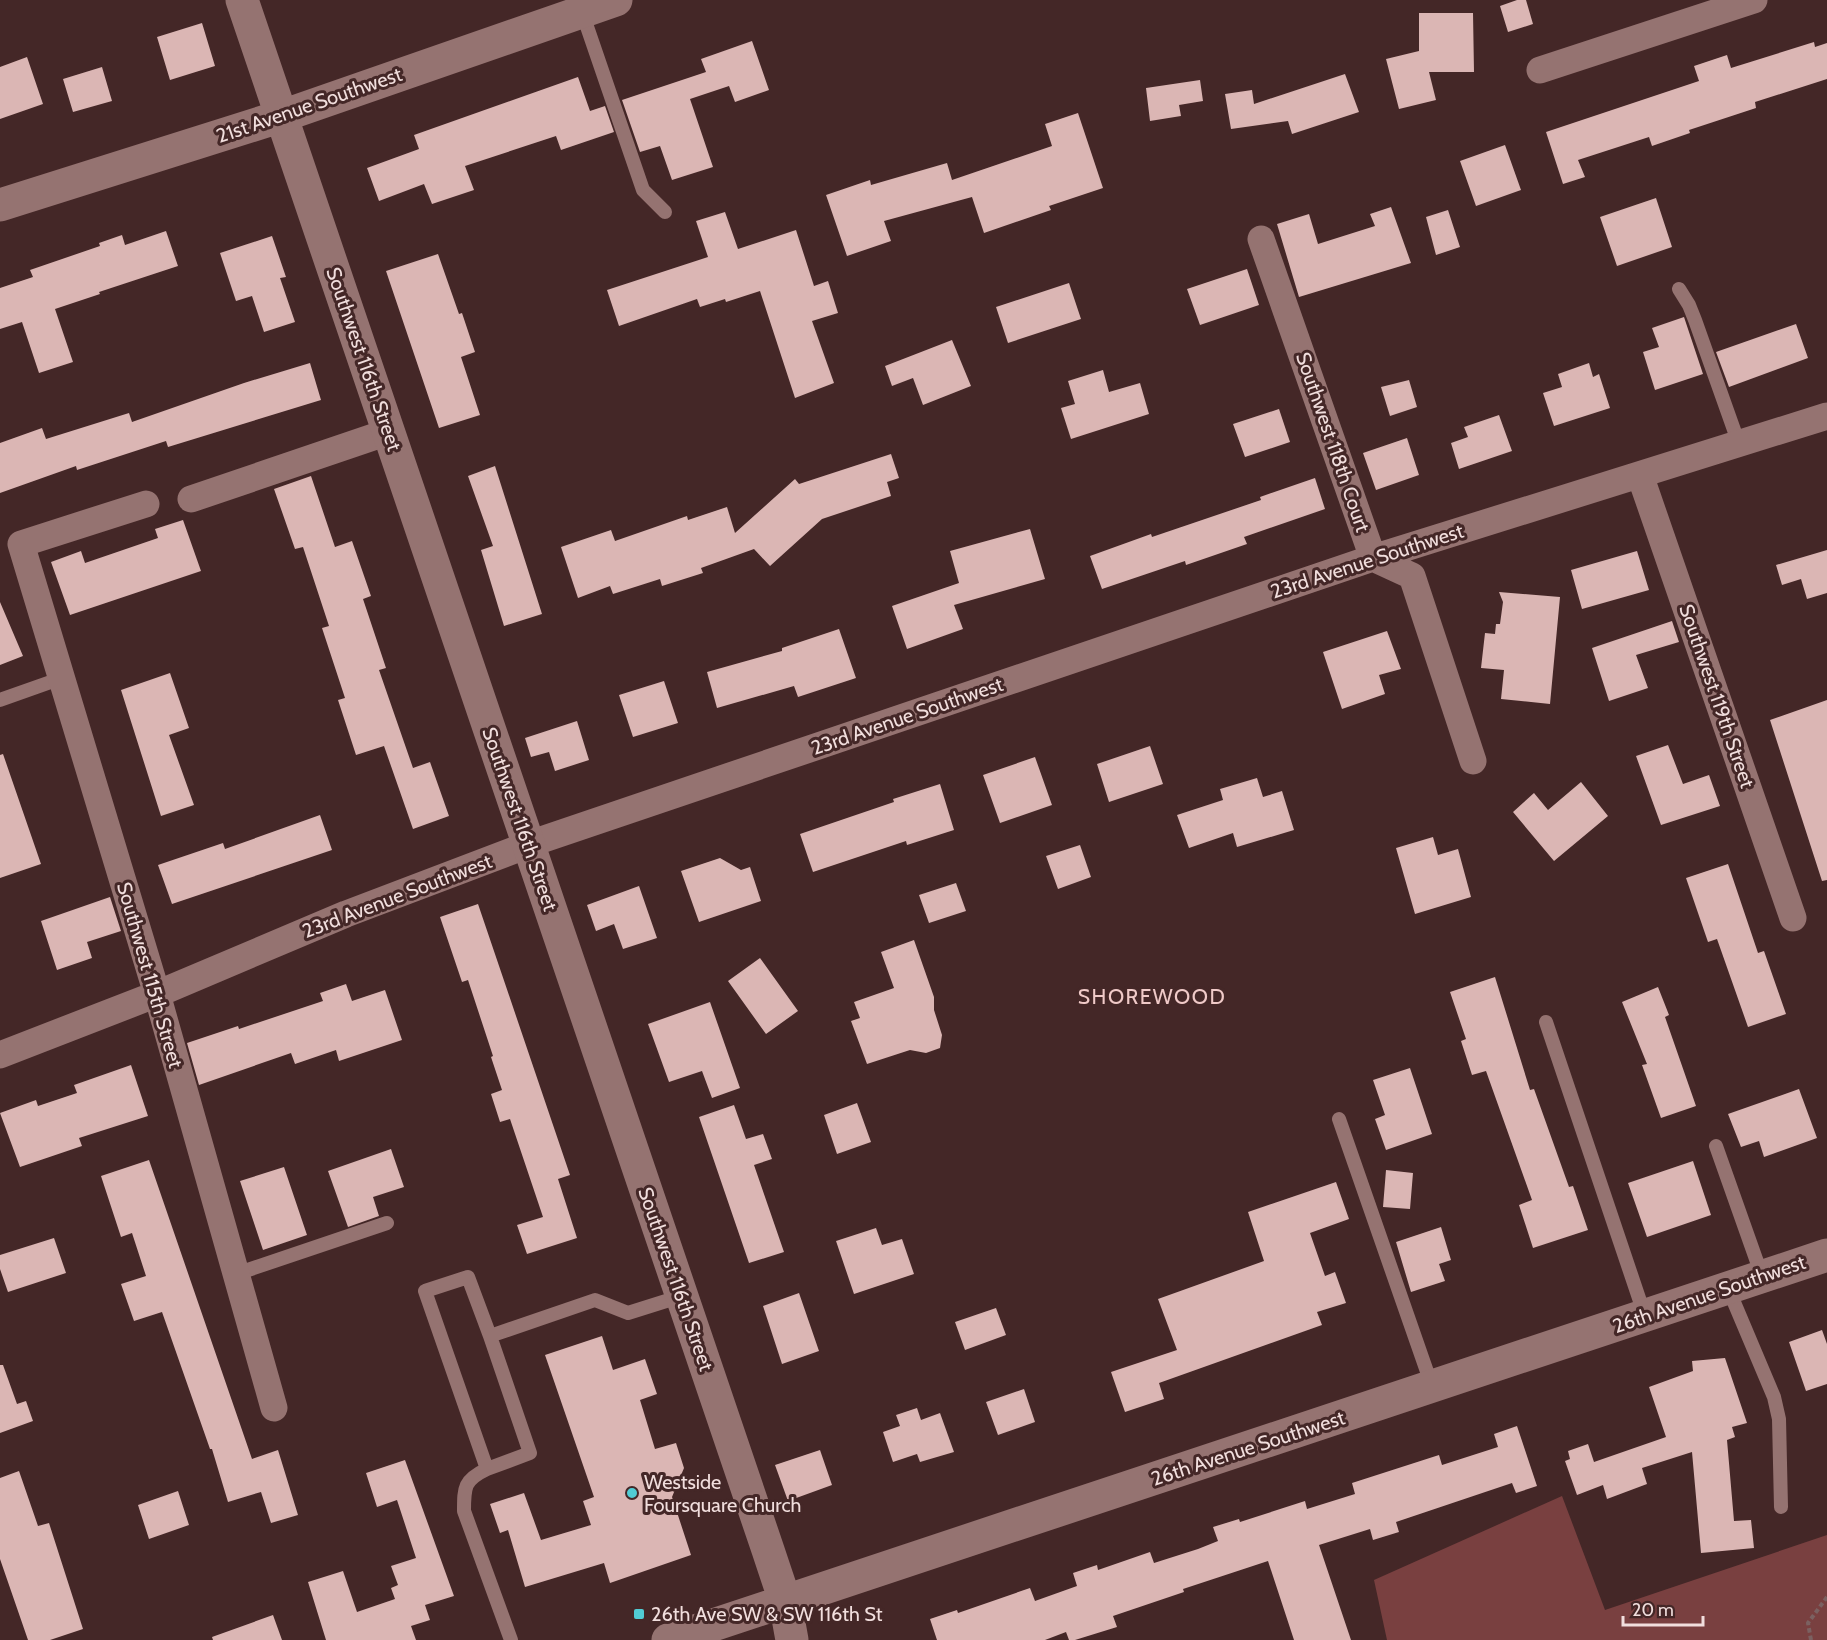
<svg xmlns="http://www.w3.org/2000/svg" width="1827" height="1640" viewBox="0 0 1827 1640" font-family="Cabin,sans-serif">
<rect width="100%" height="100%" fill="#442727"/>
<!-- green -->
<path fill="#794040" d="M1562 1496 1605 1610 1827 1535V1640H1387L1374 1580Z"/>
<!-- building -->
<path fill="#dbb6b4" d="M1517 0H1526L1533 24 1508 32 1500 6Z
M1419 13H1473L1474 72H1429L1436 100 1399 109 1386 59 1419 51Z
M202 23 215 66 170 80 157 37Z
M752 41 769 90 735 102 729 86 690 99 713 167 672 180 660 146 640 152 622 100 706 72 701 59Z
M1814 42 1815 47 1827 43V79L1755 102 1756 108 1689 130 1690 133 1652 146 1649 137 1578 160 1585 177 1563 184 1546 132 1699 81 1694 66 1727 55 1731 68Z
M27 57 43 104 0 119V67Z
M102 67 112 101 73 112 63 79Z
M1345 74 1359 112 1292 134 1288 121 1231 129 1225 94 1252 90 1254 104Z
M578 77 590 111 605 106 614 132 561 150 556 136 465 166 474 190 432 204 424 184 379 201 367 168 419 149 414 135Z
M1200 80 1203 101 1179 105 1181 116 1150 121 1146 88Z
M1078 113 1103 188 1049 206 1051 210 984 233 972 197 884 221 891 241 847 256 826 195 870 180 871 185 947 163 952 180 1052 146 1045 124Z
M1505 145 1521 190 1476 206 1460 161Z
M1656 198 1672 247 1617 266 1600 217Z
M1391 207 1411 263 1299 297 1277 224 1309 214 1318 244 1375 226 1370 214Z
M1448 210 1460 247 1436 255 1426 217Z
M725 212 738 249 796 230 814 286 828 281 838 313 812 321 834 383 795 398 760 291 726 302 725 299 700 307 697 299 619 326 607 290 708 257 696 221Z
M166 231 178 266 99 292 100 294 55 309 73 362 39 373 22 322 0 329V288L33 277 30 270 100 246 99 243 122 235 125 245Z
M272 236 286 277 280 278 295 322 264 332 252 296 236 301 220 253Z
M438 254 459 314 462 313 475 352 461 357 480 415 439 428 386 271Z
M1247 269 1259 305 1200 325 1187 289Z
M1069 283 1081 319 1008 343 996 307Z
M1684 317 1703 374 1655 390 1643 352 1659 347 1652 328Z
M1796 324 1808 358 1729 387 1716 352Z
M952 340 971 386 923 405 913 378 892 386 885 366Z
M310 363 321 400 168 447 166 441 77 470 76 466 0 493V443L42 428 46 439 129 413 132 422 244 383Z
M1589 363 1593 377 1599 374 1610 408 1554 426 1543 393 1562 387 1558 374Z
M1103 370 1109 392 1140 383 1149 414 1071 439 1061 408 1075 404 1068 381Z
M1409 380 1417 407 1390 416 1381 387Z
M1279 409 1290 442 1245 457 1233 424Z
M1499 415 1512 451 1459 469 1451 443 1468 437 1464 427Z
M1407 438 1419 475 1376 490 1363 453Z
M891 454 899 478 887 482 891 496 822 519 770 566 754 549 701 568 703 573 662 586 660 579 613 594 610 586 578 598 561 547 611 530 615 541 687 516 688 520 727 507 735 533 795 479 799 484Z
M495 466 542 614 504 626 481 550 493 546 468 476Z
M311 476 335 547 352 541 371 596 363 599 386 668 379 670 413 768 430 762 449 816 413 829 384 746 356 755 338 700 345 698 322 628 329 626 303 547 295 549 274 489Z
M1315 478 1325 509 1244 537 1247 544 1186 565 1185 561 1102 589 1090 556 1151 534 1152 537 1261 500 1260 497Z
M183 520 201 571 70 615 51 562 81 551 85 563 158 538 155 529Z
M1030 529 1045 579 954 605 963 629 907 649 892 606 959 583 950 551Z
M1827 550V593L1807 599 1801 579 1782 585 1776 565Z
M1637 551 1649 590 1582 609 1571 570Z
M1499 592 1560 597 1550 704 1501 699 1504 670 1481 668 1485 633 1495 634 1496 624H1500L1503 602Z
M0 602 23 656 0 665Z
M1672 621 1679 642 1636 655 1648 688 1609 701 1592 648Z
M839 629 856 678 798 697 794 686 717 708 707 672 782 651V648Z
M1387 631 1401 669 1379 675 1385 694 1342 709 1323 652Z
M170 673 189 728 169 735 194 805 161 816 121 690Z
M664 681 678 723 633 737 619 695Z
M1827 700V880L1822 881 1770 720Z
M577 721 589 760 555 771 549 752 531 757 525 738Z
M1668 745 1683 784 1709 775 1720 806 1661 825 1636 756Z
M1150 746 1163 784 1109 802 1097 764Z
M3 754 41 864 0 878V755Z
M1035 757 1052 805 1000 823 983 775Z
M1257 778 1263 797 1282 791 1294 830 1237 847 1233 833 1189 848 1177 815 1223 800 1220 789Z
M1581 782 1608 816 1554 861 1513 812 1534 793 1548 810Z
M940 784 954 830 907 845 906 841 813 872 800 834 894 802 893 799Z
M320 815 332 850 172 904 158 865 223 843 225 849Z
M1433 837 1438 855 1458 849 1471 897 1415 914 1396 848Z
M1080 845 1091 877 1058 889 1046 856Z
M720 858 741 870 750 867 761 901 699 922 681 871Z
M1728 864 1758 953 1764 951 1786 1014 1748 1027 1717 939 1708 942 1686 878Z
M956 883 966 911 929 923 919 895Z
M639 886 657 938 623 949 614 924 596 931 587 905Z
M110 897 121 931 87 942 92 958 57 970 41 921Z
M478 904 570 1175 558 1179 577 1238 527 1254 517 1225 543 1217 510 1119 500 1122 491 1094 502 1090 491 1057 493 1056 468 980 462 982 440 917Z
M914 940 934 997V1010L942 1035 940 1048 926 1053 910 1050 867 1064 851 1021 860 1018 854 1002 894 988 881 952Z
M760 958 798 1011 766 1034 728 981Z
M1495 977 1530 1090 1534 1089 1569 1187 1573 1186 1588 1230 1533 1248 1519 1205 1532 1200 1486 1071 1472 1075 1461 1041 1466 1039 1450 992Z
M346 984 352 1001 385 990 402 1040 339 1061 336 1050 295 1064 291 1053 199 1085 187 1043 238 1026 239 1029 323 1001 320 993Z
M1658 987 1669 1015 1665 1017 1696 1106 1661 1118 1642 1065 1647 1064 1622 1002Z
M710 1002 740 1088 712 1098 702 1071 669 1082 648 1024Z
M131 1065 148 1116 79 1138 82 1146 20 1167 0 1113 36 1100 38 1106 77 1093 74 1085Z
M1410 1068 1432 1134 1386 1150 1375 1119 1385 1115 1373 1080Z
M1799 1089 1817 1138 1764 1157 1759 1141 1741 1147 1728 1114Z
M857 1103 871 1142 837 1154 824 1115Z
M734 1105 746 1139 763 1134 772 1159 754 1165 784 1252 749 1263 699 1117Z
M391 1149 404 1187 373 1197 379 1216 348 1227 328 1171Z
M149 1160 252 1459 278 1450 298 1515 271 1523 261 1492 228 1502 212 1449H210L162 1312 134 1321 121 1284 146 1276 132 1233 121 1237 101 1176Z
M1693 1161 1711 1215 1647 1237 1628 1183Z
M284 1167 307 1235 263 1250 240 1181Z
M1386 1170 1413 1173 1410 1209 1383 1207Z
M1336 1182 1349 1219 1310 1233 1325 1276 1335 1272 1346 1303 1317 1312 1322 1325 1159 1383 1164 1399 1125 1412 1111 1372 1177 1350 1158 1299 1264 1261 1248 1212Z
M1441 1227 1451 1260 1439 1264 1445 1281 1411 1292 1396 1242Z
M876 1228 882 1245 902 1239 914 1274 854 1294 836 1241Z
M54 1238 66 1273 8 1292 0 1269V1255Z
M799 1293 819 1351 782 1364 763 1306Z
M996 1308 1006 1335 965 1350 955 1322Z
M1822 1330 1827 1344V1384L1806 1391 1789 1342Z
M602 1336 613 1370 645 1359 657 1394 640 1400 655 1449 676 1443 684 1468 672 1497 691 1555 610 1583 604 1563 525 1587 508 1530 500 1533 490 1504 524 1493 541 1540 591 1525 583 1501 594 1497 545 1355Z
M1725 1358 1747 1423 1732 1427 1735 1437 1727 1440 1734 1521 1751 1520 1754 1548 1701 1553 1692 1452 1642 1468 1647 1484 1607 1499 1603 1485 1577 1495 1565 1461 1570 1459 1568 1451 1588 1444 1594 1462 1666 1437 1649 1387 1693 1371 1692 1361Z
M0 1365H3L17 1404 26 1401 33 1421 0 1433Z
M1024 1389 1035 1422 998 1435 986 1402Z
M917 1408 921 1420 940 1413 954 1452 920 1462 917 1454 893 1462 883 1432 900 1426 896 1415Z
M1517 1426 1537 1486 1516 1493 1512 1483 1396 1522 1399 1532 1373 1540 1370 1529 1319 1545 1351 1640H1294L1268 1561 1183 1589 1184 1592 1113 1616 1117 1627 1075 1640H1069L1066 1632 1045 1640H937L930 1619 957 1610 958 1613 1030 1588 1035 1601 1077 1586 1073 1573 1097 1565 1098 1570 1150 1552 1154 1563 1198 1549 1218 1541 1213 1527 1239 1519 1240 1522 1305 1501 1307 1509 1355 1494 1352 1483 1439 1455 1442 1465 1498 1447 1494 1434Z
M820 1450 832 1485 788 1501 775 1465Z
M405 1460 454 1596 425 1605 430 1620 411 1626 416 1640H326L308 1582 343 1571 357 1612 395 1599 391 1588 398 1585 391 1566 416 1558 397 1500 377 1507 366 1473Z
M19 1471 38 1526 49 1523 83 1629 50 1640H28L0 1559V1478Z
M178 1491 189 1525 149 1539 138 1505Z
M273 1615 282 1640H213L212 1637Z"/>
<g fill="none" stroke-linecap="round" stroke-linejoin="round">
<!-- path -->
<path stroke="#7b6161" stroke-width="4" stroke-dasharray="4.5 3" stroke-linecap="butt" d="M1811 1640 1808 1623 1827 1597"/>
<!-- service -->
<path stroke="#957371" stroke-width="14" d="M582 12 643 190 665 212
M1679 289 1689 305 1695 320 1739 444
M0 700 62 678
M1546 1022 1645 1316
M1339 1119 1432 1386
M1716 1146 1762 1276
M236 1274 387 1223
M1728 1288 1774 1397 1779 1419 1781 1507
M487 1469 530 1453 490 1336
M511 1640 464 1511C464 1487 464 1480 487 1469L425 1291 468 1277 490 1336 595 1300 628 1313 682 1296"/>
<!-- minor -->
<path stroke="#957371" stroke-width="27" d="M1540 70 1754 0
M1261 239 1373 558 1412 576 1473 761
M1640 475 1793 918
M191 499 388 432
M146 504 21 544 157 994 274 1408
M0 1055 157 994 346 914 541 840 1373 558 1827 416"/>
<!-- tertiary -->
<path stroke="#957371" stroke-width="33" d="M242 0 768 1550 785 1601 792 1640
M0 205 282 116 616 0
M668 1640 1827 1255"/>
</g>
<!-- markers -->
<g fill="#51ccd4" stroke="#442727" stroke-width="2">
<circle cx="632" cy="1493" r="6"/>
<rect x="633" y="1608" width="12" height="12" rx="3"/>
</g>
<g text-anchor="middle" dominant-baseline="central" stroke-width="6" stroke-linejoin="round" paint-order="stroke">
<!-- street labels -->
<g font-size="20" fill="#f1dedd" stroke="#442727">
<text transform="translate(309 105) rotate(-19)">21st Avenue Southwest</text>
<text transform="translate(364 359) rotate(71)">Southwest 116th Street</text>
<text transform="translate(1333 442) rotate(71)">Southwest 118th Court</text>
<text transform="translate(1367 561) rotate(-18)">23rd Avenue Southwest</text>
<text transform="translate(1717 696) rotate(71)">Southwest 119th Street</text>
<text transform="translate(907 716) rotate(-19)">23rd Avenue Southwest</text>
<text transform="translate(520 819) rotate(71)">Southwest 116th Street</text>
<text transform="translate(397 896) rotate(-21)">23rd Avenue Southwest</text>
<text transform="translate(150 975) rotate(74)">Southwest 115th Street</text>
<text transform="translate(676 1279) rotate(71)">Southwest 116th Street</text>
<text transform="translate(1709 1294) rotate(-19)">26th Avenue Southwest</text>
<text transform="translate(1248 1448) rotate(-18)">26th Avenue Southwest</text>
</g>
<!-- poi labels -->
<g font-size="20" fill="#f1dedd" stroke="#442727" text-anchor="start">
<text x="644" y="1482">Westside<tspan x="644" dy="23">Foursquare Church</tspan></text>
<text x="651" y="1614">26th Ave SW &amp; SW 116th St</text>
</g>
<!-- neighbourhood labels -->
<g font-size="21" letter-spacing="1.5" fill="#f0cac8" stroke="#442727">
<text x="1152" y="996">SHOREWOOD</text>
</g>
</g>
<!-- scale -->
<path d="M1623 1616v9h80v-9" fill="none" stroke="#f1dedd" stroke-width="3"/>
<text x="1632" y="1616" font-size="18" fill="#f1dedd" stroke="#442727" stroke-width="4.5" paint-order="stroke">20 m</text>
</svg>
